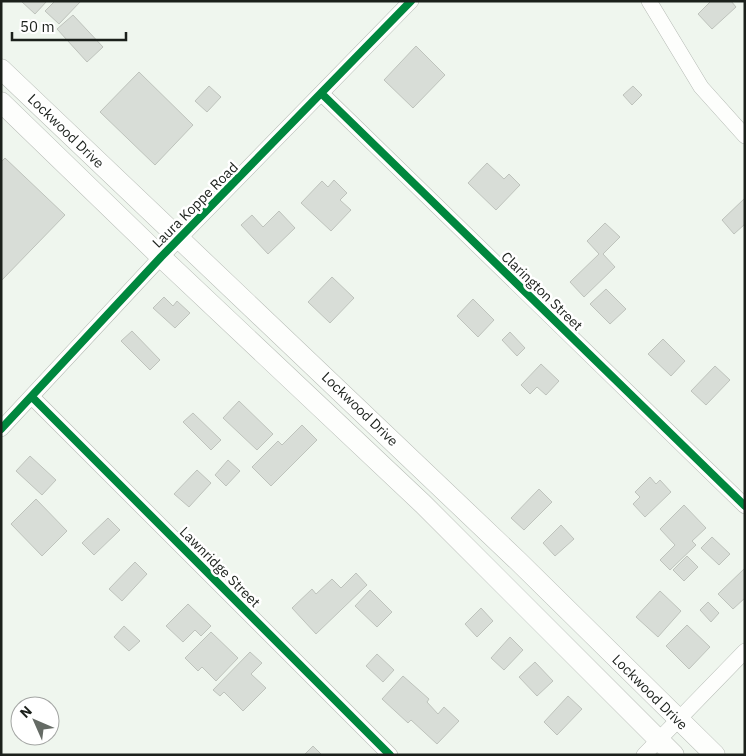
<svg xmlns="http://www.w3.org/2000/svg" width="746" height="756" viewBox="0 0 746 756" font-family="'IBM Plex Sans',sans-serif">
<rect width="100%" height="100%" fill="#eff6ee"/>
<!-- building -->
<path fill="#d8ddd7" stroke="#bec3bc" d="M21 1H47L35 14Z
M55 1H81L59 24 45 11Z
M711 1H731L736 7 712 29 698 14Z
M73 15 103 47 87 62 57 29Z
M416 46 445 75 413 108 384 80Z
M139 72 193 125 155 165 100 112Z
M209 86 221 97 207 112 195 101Z
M633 86 642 95 632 105 623 95Z
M5 158 65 215 1 281V162Z
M487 163 504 179 509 174 520 185 496 210 468 183Z
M334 180 347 193 340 200 351 210 331 231 301 203 322 181 328 187Z
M745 198V224L734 234 722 220Z
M279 211 295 228 268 254 241 225 252 215 263 227Z
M605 223 620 237 603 254 615 267 584 297 570 282 599 254 587 241Z
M332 277 354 298 330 323 308 302Z
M606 289 626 309 610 324 590 304Z
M164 297 173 306 177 301 190 313 175 328 153 308Z
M473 299 494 320 478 337 457 316Z
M132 331 160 360 150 370 121 341Z
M510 332 525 348 517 356 502 340Z
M663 339 685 361 671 376 648 354Z
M541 364 559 381 546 395 537 387 530 394 521 385Z
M715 366 730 380 706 405 691 391Z
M239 401 273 434 257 450 223 418Z
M193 413 221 440 211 450 183 422Z
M302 425 317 440 271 486 252 467 278 441 282 445Z
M30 456 56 480 42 495 16 471Z
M228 460 240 471 226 486 215 475Z
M197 470 211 483 189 507 174 494Z
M650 477 656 484 660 480 671 492 645 517 633 504 640 497 635 492Z
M539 489 552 502 524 530 511 518Z
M36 499 67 531 42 556 11 524Z
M684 505 706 528 692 541 696 545 670 570 660 560 675 545 660 529Z
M108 518 120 530 94 555 82 543Z
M561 525 574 539 555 556 543 543Z
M712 537 730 554 719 565 701 548Z
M687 556 698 567 684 581 673 570Z
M135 562 147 574 122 601 109 589Z
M745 568V598L733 609 718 594Z
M356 573 367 585 316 634 292 608 312 589 316 594 332 579 341 588Z
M370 590 392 612 377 627 355 606Z
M660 591 681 611 658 637 636 617Z
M708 602 719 613 711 622 700 610Z
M188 604 211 626 201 636 195 630 183 642 166 626Z
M481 608 493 621 477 637 465 624Z
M687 625 710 647 689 669 666 646Z
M124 626 140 641 129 651 114 637Z
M211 632 238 658 216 681 202 667 198 671 185 658Z
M510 637 523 650 504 670 491 658Z
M250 652 262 663 251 674 266 688 243 711 224 692 220 696 213 690Z
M377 654 394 670 383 682 366 666Z
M535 662 553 681 537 696 519 677Z
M403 676 429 699 427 702 438 714 444 707 459 721 437 744 411 720 408 723 382 699Z
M568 696 582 709 557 735 544 722Z
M313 746 322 755H304Z"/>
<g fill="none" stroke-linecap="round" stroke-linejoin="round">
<!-- minor casing -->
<g stroke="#b5bab4" stroke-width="16">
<path id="minor" d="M649 1 701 87 745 136
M322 94 745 506
M32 397 390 755
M1 429 161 257 411 1
M644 755 745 651"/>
</g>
<!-- major casing -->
<g stroke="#b5bab4" stroke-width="21">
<path id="major" d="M1 69 518 561 715 755
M1 102 161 257 423 504 674 755"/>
</g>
<!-- minor -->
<use href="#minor" stroke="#fdfefc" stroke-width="15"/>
<!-- major -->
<use href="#major" stroke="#fdfefc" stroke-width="20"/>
<!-- cycleway casing -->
<g stroke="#fff" stroke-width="11">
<path id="cycleway" d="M322 94 745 506
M32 397 390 755
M1 429 161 257 411 1"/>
</g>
<!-- cycleway -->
<use href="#cycleway" stroke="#00873e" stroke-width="8"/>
</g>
<g text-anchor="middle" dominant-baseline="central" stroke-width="5" stroke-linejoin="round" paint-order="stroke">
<!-- street labels -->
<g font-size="14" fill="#1b201b" stroke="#fff">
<text transform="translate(66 131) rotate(44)">Lockwood Drive</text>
<text transform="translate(195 205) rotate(-45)">Laura Koppe Road</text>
<text transform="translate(542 291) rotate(44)">Clarington Street</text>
<text transform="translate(360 409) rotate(44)">Lockwood Drive</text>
<text transform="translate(220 567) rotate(45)">Lawnridge Street</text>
<text transform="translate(650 692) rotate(45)">Lockwood Drive</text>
</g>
</g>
<!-- border -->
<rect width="746" height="756" fill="none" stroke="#1b201b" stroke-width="5"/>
<!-- north arrow -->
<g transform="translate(35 721) rotate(315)"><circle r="24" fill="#ffffff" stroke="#a4a6a4"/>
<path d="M0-4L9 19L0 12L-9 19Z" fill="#656b65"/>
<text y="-8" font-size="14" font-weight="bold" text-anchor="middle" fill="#1b201b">N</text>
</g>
<!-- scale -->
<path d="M12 32v8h114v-8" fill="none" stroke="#1b201b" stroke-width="2.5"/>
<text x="20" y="32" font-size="15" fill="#1b201b" stroke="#ffffff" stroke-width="4" paint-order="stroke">50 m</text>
</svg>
